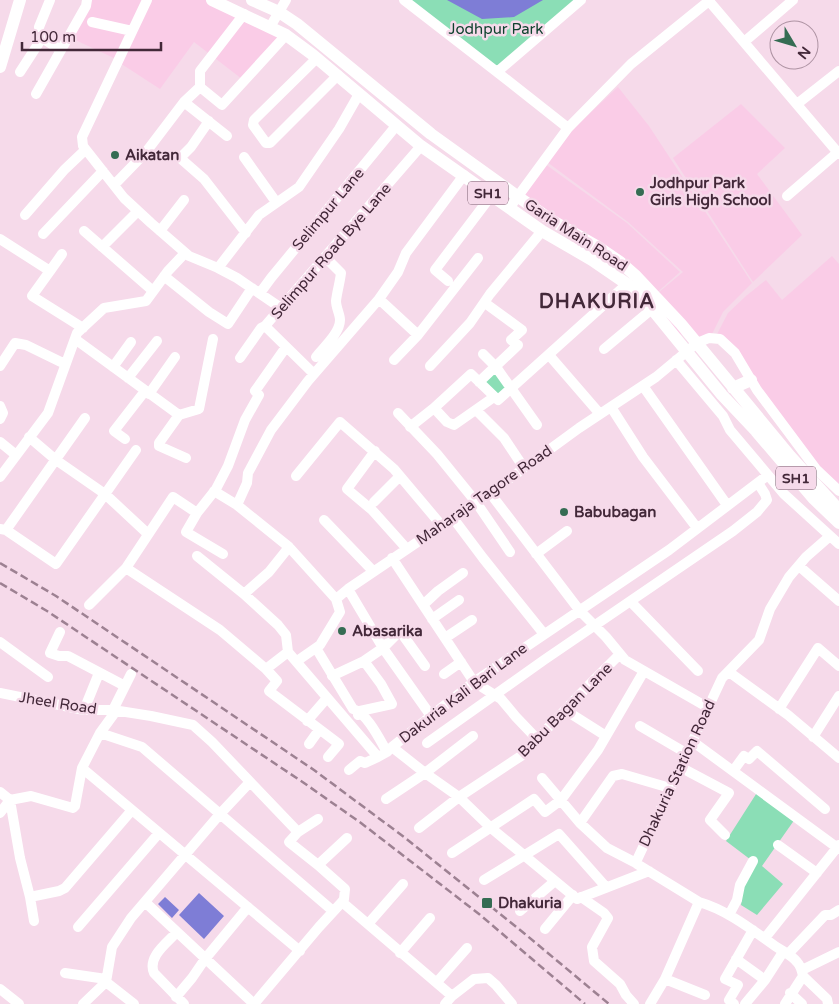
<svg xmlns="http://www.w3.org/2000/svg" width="839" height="1004" viewBox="0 0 839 1004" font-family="'Varela Round',sans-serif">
<rect width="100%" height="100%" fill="#f6daea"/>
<!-- built -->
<path fill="#facce7" d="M89 0H143L116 59 71 38Z
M150 0H222L280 35 242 79 194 42 160 89 120 63Z
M618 87 649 126 752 283 723 312 710 338 678 334 652 298 683 272 628 222 547 162 572 130Z
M741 104 785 148 757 174 802 235 753 282 673 158Z
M545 164 627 223 680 272 652 297 625 265 516 203Z
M832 256 839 264V487L818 469 741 361 714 340 728 313 746 296 766 280 782 300Z"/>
<!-- green -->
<path fill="#8bdeb6" d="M409 0H576L497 68Z
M493 371 509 390 498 399 481 383Z
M758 791 795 819 762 866 783 884 757 915 741 905 743 887 755 863 726 841Z"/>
<!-- water -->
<path fill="#7e7dd6" d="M447 0H543L514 17 482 19Z
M199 893 224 916 204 939 179 915Z
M165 897 179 910 172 918 158 904Z"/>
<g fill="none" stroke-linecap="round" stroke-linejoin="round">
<!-- minor -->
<path stroke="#fff" stroke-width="10" d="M147 0 82 137 83 146 124 198 151 223 189 256 218 268 259 215 299 187 339 129 359 94
M404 0 497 72
M709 1 839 154
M92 22 132 31
M39 27 50 0
M270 27 286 0
M744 42 793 0
M317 58 254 120 253 125 266 143H270L338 75
M20 72 42 38 61 50
M200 87V71L244 14
M36 94 86 6 87 0
M184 102 227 136
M797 104 839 71
M209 121 191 147 180 158 204 179 246 233
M568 128 497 72 581 0
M244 157 276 202
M114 185 146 152 184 102 200 87 222 105 286 35
M787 196 838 152
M513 203 568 128 631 64 710 0
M25 215 65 169 85 150
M84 231 153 291
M160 231 184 200
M43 234 103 171
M0 239 50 271 32 296 83 328
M102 247 138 211
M218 268 237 278 281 308
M50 271 62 254
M164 276 209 312 228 324 252 288
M448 281 435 270 491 196
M260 293 271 278 396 126
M379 299 418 335
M75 339 179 415
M604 349 652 309
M483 354 496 367 537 425
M549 355 600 414
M316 357C323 348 340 333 340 320 340 314 336 308 336 301 337 292 340 282 341 273L325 257
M240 358 261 328 265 326
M394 360 418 335 478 258
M676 360 723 416 730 430 784 494 839 544
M0 366 15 343 26 345 65 364
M430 366 470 323 490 294 542 231
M113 367 131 342
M314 374 265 326 421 146
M128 378 157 341
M479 382 518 345 511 340 522 330 485 303
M643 386 727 505
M149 394 175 357
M0 406 3 413 0 419
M611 407 643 457 697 528
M434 408 447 422 454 425 494 397
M476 410 504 438 524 468
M398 413 437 454 476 502 510 552
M410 427 434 408 471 374 498 400 627 284
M29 437 56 460 105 494 148 534
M125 439 114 431 145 391
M0 442 16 455
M375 451 347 489 372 510 407 549
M186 458 159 446V443L179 415 199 409 213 339
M296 476 340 422 394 469 442 526
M0 477 48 413 77 333 104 308 146 301 168 271 185 253
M214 491 237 505
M490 493 580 611 606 637 625 660 707 707
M374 502 400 476
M197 513 186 532 223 554
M453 518 483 558 544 634
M324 520 373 571
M0 529 6 530 56 564 136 450
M6 530 85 418
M536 554 567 531
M197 556 244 594 278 625 286 635 288 652
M392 558 474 682 501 699 516 717 537 739
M799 566 839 601
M126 568 220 630 266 669 288 652 378 757 387 752 392 747
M348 589 383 648 431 716
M244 594 269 572 289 547
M336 599 289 547 237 505 247 483 248 473 271 430 308 381 379 299 398 272 406 253 464 175
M631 602 698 671
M89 605 126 568 173 497 197 513 216 489 228 466 245 420 259 395 255 391 286 347
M423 605 438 591 463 573
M432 619 459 600
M60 632 50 653 59 656H68L125 686
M445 638 472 620
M0 642 48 677
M316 648 353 709C367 713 380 740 387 752
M297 661 320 645 340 612 336 599 348 589 490 493 579 428 656 377 697 343 709 338 720 339 735 353 757 390 816 469 839 491
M266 669 277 681 269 691 339 744 328 757
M729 672 788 715 839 758
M444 674 461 662
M332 676 364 661 383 648 400 631 425 666
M0 693 84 710H113L151 716 193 725 212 742 298 832
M779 709 818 648 839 666
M84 710 99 673
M113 710 131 674
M565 710 606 736
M358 715 360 711 392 704 381 684 364 661
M307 721 327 698
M640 726 686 753
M100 733 142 747 333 911
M813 737 839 696
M692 741 839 849
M427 743 544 660 733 531 757 512 767 500 765 494 758 483
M309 744 319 730
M680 767 729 793 710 820 725 835
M82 768 300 951
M349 770 360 761 365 763 378 757
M733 771 744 756 749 759 757 751 825 809
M542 778 580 823 607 848 636 863
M0 792 10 800 20 858 30 897 34 921
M386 799 425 773 473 736
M0 813 10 800 31 796 73 808 75 806 82 768 100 733 116 711
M580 823 613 776 622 774 670 788
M419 828 459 797 521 756 588 686 620 654
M778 845 817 873
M452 853 534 799 545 812 561 800 598 750 644 671
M318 865 347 838
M649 871 577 899 491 828 459 797 425 773 392 747 474 682 669 550 768 475
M484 880 559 834 606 887
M30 897 59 891 65 888 132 810
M581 897 604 913 608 918 592 947 594 961 620 984 626 995 634 1004
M145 902 254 1004
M342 902 452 996
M699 902C727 910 751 929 775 946 782 951 792 955 797 962 801 966 802 971 803 976
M520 911 555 881
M729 915 737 900 740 885 753 861
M368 924 403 884
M78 927 159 833
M545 929 573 895
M177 932C167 943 147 957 154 973L184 1004
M765 938 839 845
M400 953 430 918
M788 954 825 915H831L839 910
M736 959 765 980
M802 970 839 952
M65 973 106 979
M665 979 705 995
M437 982 467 948
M0 989 19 1004
M790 993 802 1004
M176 997 192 978 205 959 248 907
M83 1004 106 982
M134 1004 106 982 112 947 131 918 220 814 250 782
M254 1004 319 927 342 902 344 899 345 889 318 865 289 842 298 832 318 819
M445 1004 452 996 474 979 488 978 496 985 512 1004
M650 1004 665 979 699 902 637 864 636 862 722 678 759 640 770 609 789 577 806 557 830 536
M734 1004 729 1000 738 985 725 979 753 930
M745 1004 765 980 783 952
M785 1004 803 976 827 999 828 1004"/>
<!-- major -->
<path stroke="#fff" stroke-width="12" d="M212 0 286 35 313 55 421 146 542 231 592 260 627 284 652 309 722 395 756 431 814 499 839 523
M252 0 279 12 297 24 431 134 517 196 551 220 598 247 620 262 636 276 681 324 790 456 839 510
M0 67 20 0
M733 388 751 380"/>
<!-- rail -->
<path stroke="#9d8192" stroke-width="2.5" stroke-dasharray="8 4" stroke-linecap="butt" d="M0 563 56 596 314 770 404 837 525 934 609 1004
M0 583 47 611 304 783 361 823 479 914 585 1004"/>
</g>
<!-- markers -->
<g fill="#356c53" stroke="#f6daea" stroke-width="2">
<circle cx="115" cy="155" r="5"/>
<circle cx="640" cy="192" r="5"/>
<circle cx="564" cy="512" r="5"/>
<circle cx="342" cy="631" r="5"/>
<rect x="481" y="897" width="12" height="12" rx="2.5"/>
</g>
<g text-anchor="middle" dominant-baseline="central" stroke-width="5" stroke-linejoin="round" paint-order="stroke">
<!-- shield labels -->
<g fill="#f6daea" stroke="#795d6e" stroke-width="1">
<rect x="468" y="181.5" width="40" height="23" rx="4"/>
<rect x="776" y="466.5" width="40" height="23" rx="4"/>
</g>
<g font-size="14" font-weight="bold" fill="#432839">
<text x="488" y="193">SH1</text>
<text x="796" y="478">SH1</text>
</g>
<!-- park labels -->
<g font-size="15" fill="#0e412d" stroke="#f6daea">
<text x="496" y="29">Jodhpur Park</text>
</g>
<!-- poi labels -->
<g font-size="15" font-weight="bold" fill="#432839" stroke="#f6daea" text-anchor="start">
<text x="125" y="155">Aikatan</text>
<text x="650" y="183">Jodhpur Park<tspan x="650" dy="17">Girls High School</tspan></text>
<text x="574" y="512">Babubagan</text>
<text x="352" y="631">Abasarika</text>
<text x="498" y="903">Dhakuria</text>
</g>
<!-- street labels -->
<g font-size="15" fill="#432839" stroke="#f6daea">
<text transform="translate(328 209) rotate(-50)">Selimpur Lane</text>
<text transform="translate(576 235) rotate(33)">Garia Main Road</text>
<text transform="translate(331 251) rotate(-49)">Selimpur Road Bye Lane</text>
<text transform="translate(484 495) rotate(-35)">Maharaja Tagore Road</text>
<text transform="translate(463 693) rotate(-37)">Dakuria Kali Bari Lane</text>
<text transform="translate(58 703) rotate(9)">Jheel Road</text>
<text transform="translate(565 710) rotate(-45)">Babu Bagan Lane</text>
<text transform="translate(677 773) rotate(-65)">Dhakuria Station Road</text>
</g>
<!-- district labels -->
<g font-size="20" font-weight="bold" letter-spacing="1" fill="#432839" stroke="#f6daea">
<text x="597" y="302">DHAKURIA</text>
</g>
</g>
<!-- north arrow -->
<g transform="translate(794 45) rotate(128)"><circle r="24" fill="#f6daea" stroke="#ae93a3"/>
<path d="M0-4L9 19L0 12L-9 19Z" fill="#356c53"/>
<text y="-8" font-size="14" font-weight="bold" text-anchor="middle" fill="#432839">N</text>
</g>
<!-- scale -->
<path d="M22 42v8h139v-8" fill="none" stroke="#432839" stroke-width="2.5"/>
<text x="30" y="42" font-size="15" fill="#432839" stroke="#f6daea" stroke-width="4" paint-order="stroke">100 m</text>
</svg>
